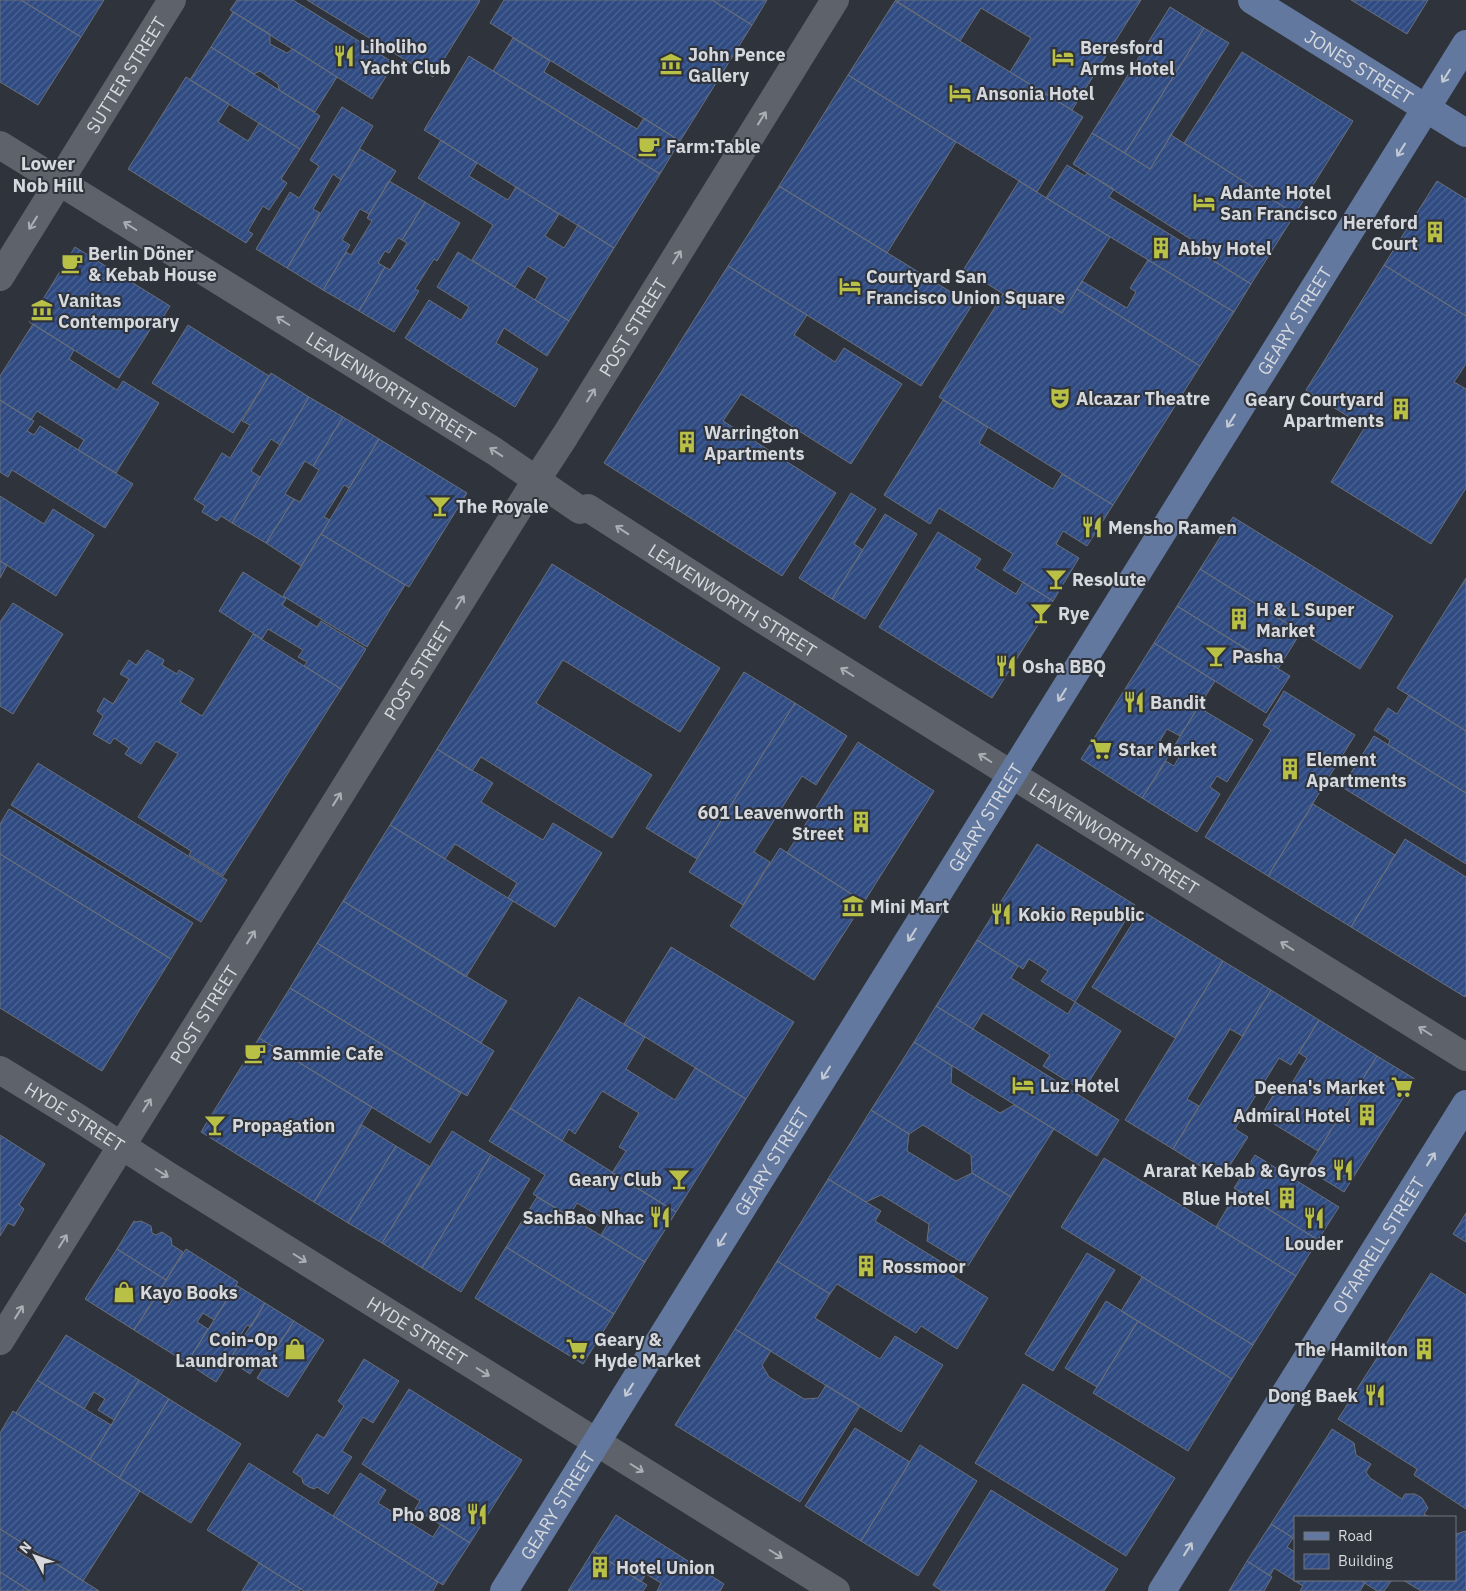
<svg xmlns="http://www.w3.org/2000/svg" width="1466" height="1591" viewBox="0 0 1466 1591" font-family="'IBM Plex Sans',sans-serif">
<defs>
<pattern id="building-hatch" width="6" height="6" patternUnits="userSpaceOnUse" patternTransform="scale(1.25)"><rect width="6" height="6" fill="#2f4b82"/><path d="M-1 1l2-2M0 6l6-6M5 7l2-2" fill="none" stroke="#4c6493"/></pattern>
</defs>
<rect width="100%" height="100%" fill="#2f333b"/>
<!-- building -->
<path fill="url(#building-hatch)" stroke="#6a6f78" d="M0 0H21L81 37 38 105 0 82Z
M21 0H104L81 37Z
M237 0H293L394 63 372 99 230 10Z
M307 0H479L480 1 433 77Z
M504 0H712L752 25 680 141 490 23Z
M712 0H767L752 25Z
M895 0H1141L1072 110 1010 72 1031 38 981 8 960 41Z
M1351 0H1428L1407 34Z
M895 1 1083 117 1037 192 848 75Z
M1170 7 1204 28 1125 153 1092 133Z
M233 12 270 34V44L287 53 293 49 337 77 315 112 279 90 278 84 260 71 254 74 211 47Z
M1204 28 1229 43 1150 169 1125 153Z
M513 38 550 61 544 72 637 129 644 118 680 141 660 174 493 71Z
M211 47 320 116 300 149 190 80Z
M1242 52 1353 121 1295 214 1184 143Z
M469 56 660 174 614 248 424 130Z
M848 75 956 142 887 253 779 186Z
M186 77 229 104 218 122 248 141 259 123 300 149 281 179 287 183 269 210 263 206 248 231 253 234 246 243 128 169Z
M342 107 373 126 341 180 333 174 313 209 320 213 287 268 256 249 290 192 299 198 319 166 310 160Z
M1092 133 1150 169 1171 135 1295 214 1251 284 1195 249 1192 240 1073 164Z
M441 140 477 163 469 176 508 200 516 187 559 214 545 236 564 248 578 225 614 248 569 321 535 300 547 278 528 266 515 287 472 260 493 225 418 178Z
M360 149 396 171 369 214 360 209 342 240 350 245 323 290 287 268Z
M1067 165 1085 176 1087 173 1114 189 1109 197 1251 284 1234 312 1046 198Z
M389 181 425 202 402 240 398 238 389 253 385 251 378 263 385 267 359 311 323 290 346 252 351 255 372 221 367 218Z
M1019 181 1110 237 1062 313 1030 293 1026 298 1013 289 1008 297 964 269Z
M1437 181 1466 199V316L1384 265Z
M779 186 972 305 921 386 728 266Z
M425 202 460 223 437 261 434 259 415 289 419 291 394 332 359 311 385 267 390 270 407 243 402 240Z
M75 247 170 306 157 327 153 325 119 378 29 322Z
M458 252 569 321 547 356 504 328 496 343 538 369 515 407 405 338 429 300 461 320 469 307 437 287Z
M1148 260 1234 312 1200 366 1077 289 1082 281 1127 308 1136 292 1130 288Z
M1384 265 1466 316V364L1454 382 1466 389V488L1431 544 1331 482 1365 427 1306 390Z
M728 266 807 315 794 335 835 362 844 348 902 384 851 464 741 394 723 421 836 493 782 576 604 463Z
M1013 289 1026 298 1030 293 1062 313 1077 289 1200 366 1113 505 939 397 1003 294 1008 297Z
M33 324 74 350 69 359 117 390 123 381 159 403 116 473 78 450 84 440 37 411 31 420 0 400V376Z
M188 325 269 376 233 433 152 383Z
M271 373 309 397 280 445 271 439 251 471 260 477 232 523 221 516 217 521 202 512 205 506 194 499 222 453 230 458 250 425 242 421Z
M309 397 343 417 313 466 305 461 285 494 294 499 266 543 232 523Z
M0 400 34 421 27 431 34 435 40 426 133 484 105 528 12 470 8 477 0 472Z
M943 400 988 427 979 443 1053 489 1062 474 1113 505 1087 546 1063 531 1056 544 1079 558 1053 601 1003 570 1013 554 939 508 930 524 884 495Z
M343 417 379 439 349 488 344 485 324 517 330 520 301 566 266 543 294 499 300 502 319 470 313 466Z
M379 439 467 493 409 587 321 534Z
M851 493 876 509 854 544 863 550 832 599 799 578Z
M0 496 44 524 53 509 94 535 56 596 0 561Z
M885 514 917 534 865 619 832 599Z
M1233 517 1393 616 1360 669 1200 569Z
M938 532 981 559 975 568 1016 594 1023 582 1053 601 992 698 879 627Z
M321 534 405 585 367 647 283 596Z
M0 561 7 565 0 578Z
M552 564 720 668 680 732 563 660 536 703 652 775 612 838 481 757 472 771 437 749Z
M1200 569 1301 632 1278 669 1177 606Z
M243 572 286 599 282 605 317 627 321 621 366 649 341 689 304 666 307 662 298 657 303 650 268 629 262 639 219 611Z
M1466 578V731L1397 688Z
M13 603 63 634 13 714 0 706V622Z
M1177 606 1290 676 1266 713 1154 643Z
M253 634 341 689 223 876 189 855 191 851 138 817 178 754 156 741 141 764 125 754 129 748 114 738 110 744 93 734 103 716 97 711 104 698 113 704 129 679 120 674 129 660 136 665 147 650 164 660 162 665 177 674 179 670 194 679 180 702 202 716Z
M1154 643 1215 681 1180 736 1167 729 1158 744 1171 752 1142 798 1081 759Z
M744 672 795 703 697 859 646 828Z
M1284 691 1355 735 1268 876 1205 837 1271 730 1263 725Z
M1409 695 1466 731V793L1388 745 1390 740 1374 730 1388 708 1397 714Z
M795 703 847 736 816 785 802 776 754 852 770 862 743 905 689 872Z
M1198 707 1253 740 1227 782 1217 776 1210 787 1220 794 1197 832 1142 798 1166 761 1174 766 1181 754 1173 748Z
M1374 736 1466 793V864L1342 787Z
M858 742 934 791 864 902 787 853Z
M437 749 493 783 481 802 543 840 553 823 602 853 555 927 508 898 517 883 455 844 445 859 390 825Z
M38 763 227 880 201 922 11 805Z
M1313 804 1395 855 1351 927 1268 876Z
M9 809 193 923 171 959 0 854V824Z
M390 825 513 901 466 977 343 901Z
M1405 839 1466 877V995L1465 997 1351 927Z
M1037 844 1135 905 1075 1002 1041 981 1048 971 1029 959 1023 969 977 940Z
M780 848 864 902 814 980 730 926Z
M0 854 171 959 102 1071 0 1008Z
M343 901 507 1001 481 1043 317 943Z
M1141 910 1223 961 1175 1038 1092 987Z
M977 940 1018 966 1011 978 1068 1014 1075 1002 1121 1031 1083 1091 1043 1066 1050 1055 983 1013 973 1029 936 1006Z
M317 943 494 1051 467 1096 290 988Z
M671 947 794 1022 746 1099 624 1024Z
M1223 961 1271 990 1242 1036 1230 1029 1187 1099 1199 1106 1173 1149 1125 1120Z
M290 988 461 1093 430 1143 259 1038Z
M1271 990 1319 1020 1291 1065 1279 1058 1235 1129 1248 1137 1221 1179 1173 1149Z
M579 997 645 1037 626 1069 675 1100 695 1068 746 1099 676 1212 612 1173 626 1151 619 1147 639 1113 602 1091 575 1134 569 1129 562 1141 510 1108Z
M936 1006 1119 1120 1097 1156 914 1042Z
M1319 1020 1377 1056 1318 1151 1261 1116 1280 1084 1288 1090 1307 1058 1299 1053Z
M259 1038 372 1107 314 1202 201 1132Z
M914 1042 952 1066 951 1083 1000 1113 1014 1105 1054 1129 1011 1197 972 1173 971 1155 923 1125 909 1134 871 1110Z
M1377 1056 1415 1079 1344 1192 1307 1169Z
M510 1108 676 1212 645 1262 601 1235 609 1222 577 1203 569 1216 533 1194 545 1175 489 1141Z
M871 1110 909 1134 907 1151 956 1181 972 1173 1011 1197 968 1266 927 1241 929 1224 881 1195 866 1202 828 1179Z
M362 1125 396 1146 348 1223 314 1202Z
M452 1131 491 1155 422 1268 382 1243Z
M0 1135 45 1164 19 1205 24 1209 14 1226 8 1223 0 1236Z
M396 1146 429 1166 382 1243 348 1223Z
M491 1155 530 1179 461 1292 422 1268Z
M1255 1155 1339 1207 1318 1240 1234 1188Z
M1104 1158 1296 1276 1253 1345 1061 1227Z
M828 1179 881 1211 875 1221 956 1271 953 1276 988 1298 957 1349 921 1326 916 1333 837 1284 830 1294 777 1261Z
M1238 1190 1318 1240 1296 1276 1216 1227Z
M537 1197 645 1262 614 1314 506 1247Z
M1466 1213V1242L1453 1234Z
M134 1221 136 1222 141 1221 151 1226 152 1233 156 1235 162 1232 171 1238 172 1245 183 1252 166 1280 117 1249Z
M506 1247 614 1314 583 1364 475 1298Z
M117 1249 166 1280 134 1330 85 1299Z
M186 1249 238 1282 214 1320 203 1313 197 1322 208 1329 187 1363 134 1330 156 1297 169 1305 174 1297 161 1288Z
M1087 1253 1115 1270 1053 1371 1025 1354Z
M777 1261 830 1294 815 1318 880 1359 895 1336 943 1365 901 1432 735 1329Z
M1431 1273 1466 1295V1509L1414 1475 1417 1469 1338 1419Z
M1142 1277 1253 1345 1232 1379 1121 1311Z
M236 1285 265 1303 251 1327 247 1325 236 1342 239 1345 216 1382 187 1363Z
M1106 1301 1138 1321 1097 1387 1065 1368Z
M265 1303 294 1321 269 1360 262 1356 250 1374 229 1360Z
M294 1321 324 1340 288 1397 257 1378Z
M1138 1321 1232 1379 1188 1451 1093 1393Z
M735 1329 771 1351 762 1365 769 1377 804 1399 818 1398 826 1385 860 1406 800 1502 675 1425Z
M66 1335 139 1380 114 1420 98 1410 105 1399 94 1392 84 1409 37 1380Z
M364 1359 399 1381 373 1423 363 1417 342 1451 352 1457 328 1494 317 1487 314 1489 309 1487 303 1483 302 1478 293 1472 317 1434 324 1438 344 1406 338 1401Z
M37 1380 111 1425 90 1459 16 1413Z
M139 1380 169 1399 119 1478 90 1459Z
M1023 1384 1175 1478 1126 1556 975 1463Z
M409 1389 522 1460 470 1543 415 1509 420 1501 362 1464Z
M169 1399 241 1444 191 1523 119 1478Z
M13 1411 140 1491 83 1581 0 1529V1433Z
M855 1428 910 1462 861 1541 805 1506Z
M1332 1429 1354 1443 1356 1455 1371 1464 1366 1472 1370 1478 1402 1499 1405 1494H1415L1422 1498 1428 1508 1424 1514 1429 1517H1295V1539L1271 1524Z
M920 1445 977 1481 918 1576 861 1541Z
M249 1463 438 1582 433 1591H304L207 1530Z
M360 1473 386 1490 378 1503 433 1537 441 1524 470 1543 443 1585 333 1516Z
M991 1490 1118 1569 1104 1591H942L933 1585Z
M616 1515 724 1584 720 1591H657L661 1583 646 1574 641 1582 593 1551Z
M1271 1524 1293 1538 1287 1547 1295 1552V1580H1360L1365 1583 1360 1591H1300L1303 1586 1274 1568 1270 1576 1247 1561Z
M0 1529 21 1542 16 1550 38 1564 43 1555 99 1591H30L0 1572Z
M1466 1531V1591H1421L1403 1580H1455V1533L1456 1534Z
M593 1551 647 1585 643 1591H568Z
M1247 1561 1272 1577 1264 1591H1229Z
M259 1563 301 1589 299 1591H242Z
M0 1572 30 1591H0Z
M1360 1580H1392L1384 1591H1377Z"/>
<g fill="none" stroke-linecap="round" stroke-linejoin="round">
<!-- minor -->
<g stroke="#5d626b" stroke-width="28">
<path id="s1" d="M0 145 494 451 580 510 588 508 752 613 1466 1057"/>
<path id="s2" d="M0 277 172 0"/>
<path id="s3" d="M0 1070 80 1119 167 1175 836 1591"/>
<path id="s4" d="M0 1341 537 479 565 436 835 0"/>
</g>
<!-- major -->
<g stroke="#63789f" stroke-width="28">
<path id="s5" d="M1252 0 1466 133"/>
<path id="s6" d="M504 1591 1466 44"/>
<path id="s7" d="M1162 1591 1466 1104"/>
</g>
</g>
<!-- one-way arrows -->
<defs><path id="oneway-shaft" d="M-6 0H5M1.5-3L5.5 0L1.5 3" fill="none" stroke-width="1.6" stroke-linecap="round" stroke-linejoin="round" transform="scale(1.25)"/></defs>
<g stroke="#c4cad4">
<use href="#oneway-shaft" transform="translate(1446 76) rotate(122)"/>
<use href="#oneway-shaft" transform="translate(1401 150) rotate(122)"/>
<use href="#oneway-shaft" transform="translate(1231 421) rotate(122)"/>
<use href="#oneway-shaft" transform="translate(1062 695) rotate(122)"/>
<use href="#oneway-shaft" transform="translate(912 935) rotate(122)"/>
<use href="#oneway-shaft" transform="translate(826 1073) rotate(122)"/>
<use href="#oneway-shaft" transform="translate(1431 1159) rotate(-58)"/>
<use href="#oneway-shaft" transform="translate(722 1240) rotate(122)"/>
<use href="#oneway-shaft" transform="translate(629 1390) rotate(122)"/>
<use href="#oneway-shaft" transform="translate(1188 1549) rotate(-58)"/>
</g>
<g stroke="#abafb5">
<use href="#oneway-shaft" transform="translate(762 118) rotate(-58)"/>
<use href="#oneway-shaft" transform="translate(33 223) rotate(122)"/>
<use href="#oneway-shaft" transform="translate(130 226) rotate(-148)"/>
<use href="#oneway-shaft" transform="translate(677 257) rotate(-58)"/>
<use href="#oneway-shaft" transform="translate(283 321) rotate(-148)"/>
<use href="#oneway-shaft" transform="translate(591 395) rotate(-58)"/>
<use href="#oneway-shaft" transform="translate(496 452) rotate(-147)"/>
<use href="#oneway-shaft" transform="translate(622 530) rotate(-147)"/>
<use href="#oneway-shaft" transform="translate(460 602) rotate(-58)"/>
<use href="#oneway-shaft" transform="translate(847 672) rotate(-148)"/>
<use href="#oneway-shaft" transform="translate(985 758) rotate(-148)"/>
<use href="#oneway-shaft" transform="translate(337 799) rotate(-58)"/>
<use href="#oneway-shaft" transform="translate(251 937) rotate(-58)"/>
<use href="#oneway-shaft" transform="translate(1287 946) rotate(-148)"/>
<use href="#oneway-shaft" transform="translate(1425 1031) rotate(-148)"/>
<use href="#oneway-shaft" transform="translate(147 1105) rotate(-58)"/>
<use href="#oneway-shaft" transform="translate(162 1173) rotate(32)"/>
<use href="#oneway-shaft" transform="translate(63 1241) rotate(-58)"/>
<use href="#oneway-shaft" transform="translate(300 1258) rotate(32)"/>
<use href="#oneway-shaft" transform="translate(19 1312) rotate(-58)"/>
<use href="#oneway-shaft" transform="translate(483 1372) rotate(32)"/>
<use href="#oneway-shaft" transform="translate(637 1468) rotate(32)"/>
<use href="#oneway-shaft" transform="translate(776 1554) rotate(32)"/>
</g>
<!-- icons -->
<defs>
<g id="restaurant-bare" transform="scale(1.725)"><path d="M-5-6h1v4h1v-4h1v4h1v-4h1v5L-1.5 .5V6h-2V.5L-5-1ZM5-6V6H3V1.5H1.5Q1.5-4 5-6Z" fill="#b9c046" stroke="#2f333b" stroke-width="2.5" paint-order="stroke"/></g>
<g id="hotel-bare" transform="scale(1.725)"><path d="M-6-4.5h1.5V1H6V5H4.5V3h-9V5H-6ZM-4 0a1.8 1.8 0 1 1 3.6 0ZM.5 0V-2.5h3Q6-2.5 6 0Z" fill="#b9c046" stroke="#2f333b" stroke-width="2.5" paint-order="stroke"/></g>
<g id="museum-bare" transform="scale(1.725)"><path d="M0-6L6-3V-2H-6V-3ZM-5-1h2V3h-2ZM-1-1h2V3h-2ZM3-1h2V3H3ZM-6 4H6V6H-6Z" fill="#b9c046" stroke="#2f333b" stroke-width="2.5" paint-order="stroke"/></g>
<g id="cafe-bare" transform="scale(1.725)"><path d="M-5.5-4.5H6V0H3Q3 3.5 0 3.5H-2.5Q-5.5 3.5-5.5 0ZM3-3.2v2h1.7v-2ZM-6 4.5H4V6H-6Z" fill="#b9c046" stroke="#2f333b" stroke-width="2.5" paint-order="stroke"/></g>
<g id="building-bare" transform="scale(1.725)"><path d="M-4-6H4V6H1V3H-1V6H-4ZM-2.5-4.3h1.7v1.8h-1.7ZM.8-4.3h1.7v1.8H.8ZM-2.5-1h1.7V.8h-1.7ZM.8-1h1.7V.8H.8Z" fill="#b9c046" stroke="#2f333b" stroke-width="2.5" paint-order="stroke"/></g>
<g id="theatre-bare" transform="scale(1.725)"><path d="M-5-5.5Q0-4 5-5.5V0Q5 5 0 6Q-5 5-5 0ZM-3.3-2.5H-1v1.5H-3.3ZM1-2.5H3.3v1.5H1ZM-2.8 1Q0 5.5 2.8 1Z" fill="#b9c046" stroke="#2f333b" stroke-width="2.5" paint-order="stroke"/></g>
<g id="bar-bare" transform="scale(1.725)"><path d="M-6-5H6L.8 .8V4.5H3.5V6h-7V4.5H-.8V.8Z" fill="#b9c046" stroke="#2f333b" stroke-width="2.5" paint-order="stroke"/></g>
<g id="supermarket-bare" transform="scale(1.725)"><path d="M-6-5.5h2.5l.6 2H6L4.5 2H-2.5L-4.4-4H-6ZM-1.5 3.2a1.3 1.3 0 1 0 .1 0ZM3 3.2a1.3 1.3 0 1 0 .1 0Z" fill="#b9c046" stroke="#2f333b" stroke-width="2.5" paint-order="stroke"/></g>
<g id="shop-bare" transform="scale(1.725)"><path d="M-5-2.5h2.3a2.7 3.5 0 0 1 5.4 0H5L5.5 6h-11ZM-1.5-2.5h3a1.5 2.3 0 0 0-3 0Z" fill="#b9c046" stroke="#2f333b" stroke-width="2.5" paint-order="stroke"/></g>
</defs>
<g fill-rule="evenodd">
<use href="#restaurant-bare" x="344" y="56"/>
<use href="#hotel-bare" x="1063" y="57"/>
<use href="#museum-bare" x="671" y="64"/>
<use href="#hotel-bare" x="960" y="93"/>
<use href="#cafe-bare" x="649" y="146"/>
<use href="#hotel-bare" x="1204" y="202"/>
<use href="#building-bare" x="1435" y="232"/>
<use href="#building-bare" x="1161" y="248"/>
<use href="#cafe-bare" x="72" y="263"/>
<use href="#hotel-bare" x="850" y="286"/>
<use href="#museum-bare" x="42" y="310"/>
<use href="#theatre-bare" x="1060" y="398"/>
<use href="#building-bare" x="1401" y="409"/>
<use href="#building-bare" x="687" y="442"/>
<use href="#bar-bare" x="440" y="506"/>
<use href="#restaurant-bare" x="1092" y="527"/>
<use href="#bar-bare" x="1056" y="579"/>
<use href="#bar-bare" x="1041" y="613"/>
<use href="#building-bare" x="1239" y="619"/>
<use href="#bar-bare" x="1216" y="656"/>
<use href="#restaurant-bare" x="1006" y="666"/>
<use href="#restaurant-bare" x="1134" y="702"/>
<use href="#supermarket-bare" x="1101" y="749"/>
<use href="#building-bare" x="1290" y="769"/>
<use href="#building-bare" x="861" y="822"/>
<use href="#museum-bare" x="853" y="906"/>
<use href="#restaurant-bare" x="1001" y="914"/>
<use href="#cafe-bare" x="255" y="1053"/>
<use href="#hotel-bare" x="1023" y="1085"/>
<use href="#supermarket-bare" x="1402" y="1087"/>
<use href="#building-bare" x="1367" y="1115"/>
<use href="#bar-bare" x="215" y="1125"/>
<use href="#restaurant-bare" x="1343" y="1170"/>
<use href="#bar-bare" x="679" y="1179"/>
<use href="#building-bare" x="1287" y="1198"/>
<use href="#restaurant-bare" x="660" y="1217"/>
<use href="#restaurant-bare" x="1314" y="1218"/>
<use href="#building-bare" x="866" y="1266"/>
<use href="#shop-bare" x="124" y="1292"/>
<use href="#shop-bare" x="295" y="1349"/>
<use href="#supermarket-bare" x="577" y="1349"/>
<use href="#building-bare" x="1424" y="1349"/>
<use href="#restaurant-bare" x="1375" y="1395"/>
<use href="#restaurant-bare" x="477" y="1514"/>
<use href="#building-bare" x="600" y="1567"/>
</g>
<g text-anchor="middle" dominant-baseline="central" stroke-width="4" stroke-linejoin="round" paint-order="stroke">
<!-- poi labels -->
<g font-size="18" font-weight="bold" fill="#d5d8dd" stroke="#2f333b" text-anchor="start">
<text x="360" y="46">Liholiho<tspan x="360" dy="21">Yacht Club</tspan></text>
<text x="1080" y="47">Beresford<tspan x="1080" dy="21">Arms Hotel</tspan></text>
<text x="688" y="54">John Pence<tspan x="688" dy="21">Gallery</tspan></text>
<text x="976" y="93">Ansonia Hotel</text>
<text x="666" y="146">Farm:Table</text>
<text x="1220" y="192">Adante Hotel<tspan x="1220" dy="21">San Francisco</tspan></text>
<text x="1418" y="222" text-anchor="end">Hereford<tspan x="1418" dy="21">Court</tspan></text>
<text x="1178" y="248">Abby Hotel</text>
<text x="88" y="253">Berlin Döner<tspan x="88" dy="21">&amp; Kebab House</tspan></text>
<text x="866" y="276">Courtyard San<tspan x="866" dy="21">Francisco Union Square</tspan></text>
<text x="58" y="300">Vanitas<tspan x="58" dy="21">Contemporary</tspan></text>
<text x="1076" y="398">Alcazar Theatre</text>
<text x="1384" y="399" text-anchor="end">Geary Courtyard<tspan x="1384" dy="21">Apartments</tspan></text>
<text x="704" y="432">Warrington<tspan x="704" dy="21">Apartments</tspan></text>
<text x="456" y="506">The Royale</text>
<text x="1108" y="527">Mensho Ramen</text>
<text x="1072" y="579">Resolute</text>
<text x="1256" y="609">H &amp; L Super<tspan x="1256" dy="21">Market</tspan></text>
<text x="1058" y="613">Rye</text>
<text x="1232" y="656">Pasha</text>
<text x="1022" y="666">Osha BBQ</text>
<text x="1150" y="702">Bandit</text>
<text x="1118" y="749">Star Market</text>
<text x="1306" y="759">Element<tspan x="1306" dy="21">Apartments</tspan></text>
<text x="844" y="812" text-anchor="end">601 Leavenworth<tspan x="844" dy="21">Street</tspan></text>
<text x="870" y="906">Mini Mart</text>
<text x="1018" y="914">Kokio Republic</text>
<text x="272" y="1053">Sammie Cafe</text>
<text x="1040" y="1085">Luz Hotel</text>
<text x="1385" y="1087" text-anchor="end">Deena's Market</text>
<text x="1350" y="1115" text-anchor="end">Admiral Hotel</text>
<text x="232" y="1125">Propagation</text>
<text x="1326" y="1170" text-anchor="end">Ararat Kebab &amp; Gyros</text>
<text x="662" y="1179" text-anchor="end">Geary Club</text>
<text x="1270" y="1198" text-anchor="end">Blue Hotel</text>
<text x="644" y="1217" text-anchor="end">SachBao Nhac</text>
<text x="1314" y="1243" text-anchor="middle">Louder</text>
<text x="882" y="1266">Rossmoor</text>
<text x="140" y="1292">Kayo Books</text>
<text x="278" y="1339" text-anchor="end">Coin-Op<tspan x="278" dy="21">Laundromat</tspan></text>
<text x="594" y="1339">Geary &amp;<tspan x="594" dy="21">Hyde Market</tspan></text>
<text x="1408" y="1349" text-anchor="end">The Hamilton</text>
<text x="1358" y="1395" text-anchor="end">Dong Baek</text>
<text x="461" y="1514" text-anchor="end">Pho 808</text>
<text x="616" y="1567">Hotel Union</text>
</g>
<!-- street labels -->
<g font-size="18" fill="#d5d8dd" stroke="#2f333b">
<text stroke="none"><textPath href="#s5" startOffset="126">JONES STREET</textPath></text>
<text stroke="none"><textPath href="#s2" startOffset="238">SUTTER STREET</textPath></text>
<text stroke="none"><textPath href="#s6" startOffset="1496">GEARY STREET</textPath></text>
<text stroke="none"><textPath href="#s4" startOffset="1195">POST STREET</textPath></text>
<text stroke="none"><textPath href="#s1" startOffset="460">LEAVENWORTH STREET</textPath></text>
<text stroke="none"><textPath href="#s1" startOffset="865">LEAVENWORTH STREET</textPath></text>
<text stroke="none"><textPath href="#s4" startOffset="790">POST STREET</textPath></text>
<text stroke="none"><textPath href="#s6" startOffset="911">GEARY STREET</textPath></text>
<text stroke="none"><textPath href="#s1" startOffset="1315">LEAVENWORTH STREET</textPath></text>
<text stroke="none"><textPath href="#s4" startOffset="385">POST STREET</textPath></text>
<text stroke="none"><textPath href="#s3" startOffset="88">HYDE STREET</textPath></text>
<text stroke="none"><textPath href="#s6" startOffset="506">GEARY STREET</textPath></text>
<text stroke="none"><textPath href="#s7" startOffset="408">O'FARRELL STREET</textPath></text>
<text stroke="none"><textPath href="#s3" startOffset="492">HYDE STREET</textPath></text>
<text stroke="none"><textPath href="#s6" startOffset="101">GEARY STREET</textPath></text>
</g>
<!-- neighbourhood labels -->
<g font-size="19" font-weight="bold" fill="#d5d8dd" stroke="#2f333b">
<text x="48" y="163">Lower<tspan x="48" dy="22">Nob Hill</tspan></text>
</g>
</g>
<!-- legend -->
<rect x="1294" y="1516" width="162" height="65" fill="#2f333b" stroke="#71757c"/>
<rect x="1304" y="1532" width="25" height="8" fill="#63789f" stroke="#71757c"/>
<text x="1338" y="1541" font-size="15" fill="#d5d8dd">Road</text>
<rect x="1304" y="1554" width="25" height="15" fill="url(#building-hatch)" stroke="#71757c"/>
<text x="1338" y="1566" font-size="15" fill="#d5d8dd">Building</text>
<!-- north arrow -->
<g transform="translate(35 1556) rotate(311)" stroke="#2f333b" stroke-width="4" paint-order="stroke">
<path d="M0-4L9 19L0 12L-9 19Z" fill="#d5d8dd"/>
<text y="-8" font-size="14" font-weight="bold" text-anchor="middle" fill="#d5d8dd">N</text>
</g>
</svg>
